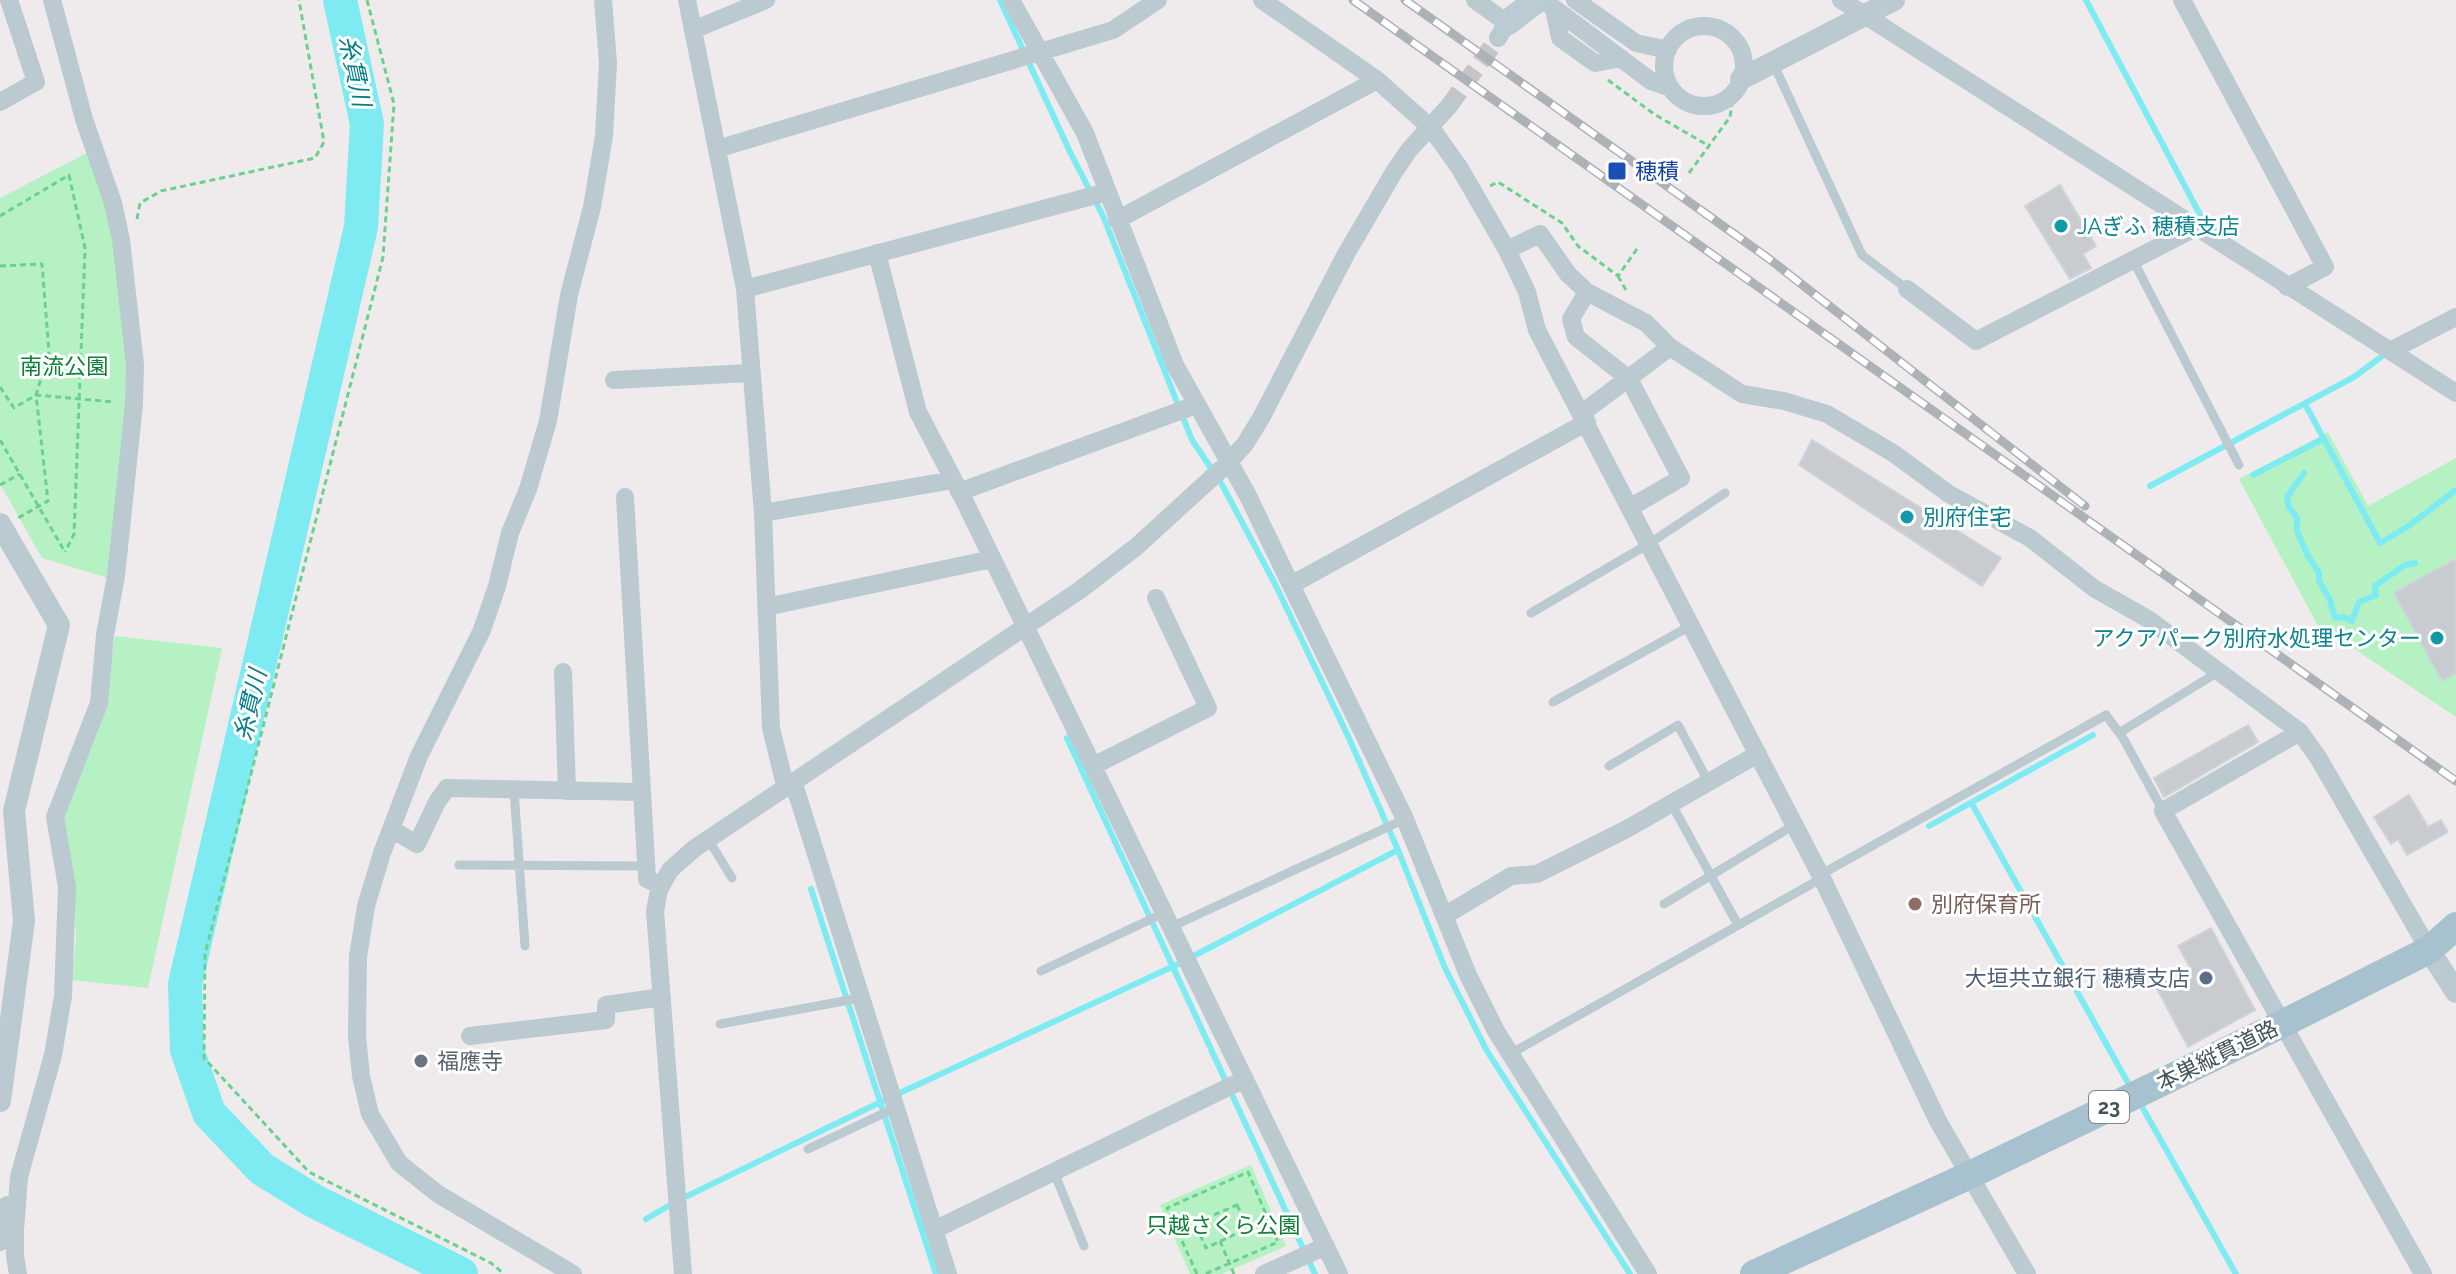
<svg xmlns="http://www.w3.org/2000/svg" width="2456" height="1274" viewBox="0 0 2456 1274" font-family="Raleway,'Noto Sans JP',sans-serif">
<rect width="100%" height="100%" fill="#efebec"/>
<!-- green -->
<path fill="#b5f1c3" d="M87 153 110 213 128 360 124 457 108 578 42 558 0 484V198Z
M2328 432 2368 506 2456 458V717L2317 624 2239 479Z
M115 636 222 648 148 988 71 980 76 941 74 889 61 828 106 698Z
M1251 1165 1286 1246 1222 1274H1190L1160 1205Z"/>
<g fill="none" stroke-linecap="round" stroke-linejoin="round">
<!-- stream -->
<path stroke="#7eebf2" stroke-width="6" d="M1000 0 1070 152 1103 216 1192 440 1221 483 1274 582 1348 736 1398 850 1445 968 1487 1051 1630 1274
M2086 0 2205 224
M2305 404 2380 543 2407 527 2456 490
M2304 473 2287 497 2289 507 2297 518V531L2308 556 2319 573V581L2330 600 2335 618 2344 617 2352 621 2359 602 2376 595 2375 586 2405 565 2415 563
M2253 475 2323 439
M2150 486 2354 377 2381 357
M1067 738 1315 1274
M1972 804 2132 1090
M1929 826 2093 735
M811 889 936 1274
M2140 1103 2236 1274
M646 1219 677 1201 891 1097 1174 966 1398 850"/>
<!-- river -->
<path stroke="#7eebf2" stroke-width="34" d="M340 0 367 124 361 227 185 984 187 1050 209 1113 262 1169 314 1201 461 1274"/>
</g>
<!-- building -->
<path fill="#c8ccd1" stroke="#cfd3d8" stroke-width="2" d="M2060 185 2096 246 2083 254 2091 268 2070 279 2025 206Z
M1812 440 2001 558 1982 586 1799 465Z
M2456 559V673L2442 681 2394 593Z
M2248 725 2258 742 2164 797 2154 778Z
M2409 795 2428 827 2441 820 2448 832 2407 855 2398 839 2391 844 2374 817Z
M2211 928 2255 1010 2188 1047 2156 987 2191 969 2178 946Z"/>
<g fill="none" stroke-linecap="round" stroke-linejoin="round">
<!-- minor-tunnel -->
<path stroke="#c4c5c8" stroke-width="18" stroke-dasharray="18 9" stroke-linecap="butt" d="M1449 106 1498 38"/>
<!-- path -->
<path stroke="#6bd190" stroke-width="3" stroke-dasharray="6 4" stroke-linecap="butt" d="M367 0 394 104 383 257 205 954 204 1058 309 1172 491 1263 504 1274
M1608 80 1654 114 1709 146
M1689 173 1730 117 1733 99
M1490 186 1498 182 1562 223 1578 246 1618 276 1639 246
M0 216 69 175 85 248 74 534 65 552
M137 219 140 203 161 191 315 158 324 142 299 0
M0 266 42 264 49 352 36 395 48 501 18 518
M1618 276 1626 290
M0 387 14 408 36 395 114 402
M0 440 65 552
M0 485 20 474
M1237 1205 1248 1228 1206 1248 1195 1223Z
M1220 1241 1234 1274
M1197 1274 1167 1208 1248 1172 1278 1242 1205 1274"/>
<!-- service -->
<path stroke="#bbc9d0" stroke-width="9" d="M1773 63 1862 255 1907 289
M2133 260 2239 465
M1531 613 1650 543 1725 493
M1553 702 1692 625
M2119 733 2218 672
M1609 766 1678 725 1708 781
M514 790 525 946
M1671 803 1738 925
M708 839 732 878
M459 865 646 866
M1820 875 2106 715 2123 738 2163 811
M1664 904 1794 825
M1171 927 1405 819
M1041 971 1164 913
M720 1024 860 998
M1510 1054 1822 878
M808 1149 895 1108
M1054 1172 1084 1246"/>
<!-- minor -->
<path stroke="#bbc9d0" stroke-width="18" d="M687 0 745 289 763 513 771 728 785 785
M1011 0 1085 133 1175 365 1247 494 1291 585 1587 422
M1262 0 1377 80
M1475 0 1507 23 1498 38
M1543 0 1651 81 1671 88
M1575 0 1636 43 1668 50
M1841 0 2456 393
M2182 0 2325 267 2287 287
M1554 9 1560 38 1595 63 1621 58
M1664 66a40 40 0 1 1 80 0a40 40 0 1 1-80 0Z
M693 30 766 0
M0 102 36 82 9 0
M717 149 1113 30 1158 0
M1117 220 1377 80 1431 128 1459 167 1507 250 1527 292 1537 330 1822 878 1938 1121 2027 1274
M1507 250 1540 234 1568 274 1587 292 1646 323 1670 347 1742 394 1784 401 1827 414 1893 453 1949 494 2030 538 2095 589 2148 619 2300 732 2319 759 2429 950
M877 253 918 412 965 502 1339 1274
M745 289 1107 192
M1907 289 1976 341 2195 228
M1587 292 1571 319 1576 337 1629 379 1681 478 1631 507
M2390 351 2456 317
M614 380 750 373
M1582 413 1670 347
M959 492 1196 405
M625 497 647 879 661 886
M763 513 953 480
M1291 585 1405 819 1468 975 1496 1031 1648 1274
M766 607 992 559
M563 672 567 791
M2300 732 2163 811 2423 1274
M1093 766 1208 708 1156 598
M793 781 948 1274
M391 829 417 844 437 802 447 788 642 792
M1444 916 1511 876 1537 874 1625 830 1758 754
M470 1036 606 1020V1005L662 997
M934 1230 1245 1079
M0 1242 7 1205
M18 1274 15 1256V1230L19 1177 53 1055 63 996 67 887 55 817 99 703 105 635 116 576 134 404 135 365 121 240 113 203 84 119 52 0
M573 1274 438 1194 399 1163 370 1114 361 1076 357 1036 358 957 366 906 382 853 419 756 482 630 497 586 510 533 528 489 548 421 569 295 592 207 604 136 608 63 603 0
M683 1274 655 911 659 890 670 870 695 848 1080 590 1136 547 1228 463 1245 444 1261 418 1346 254 1394 172 1409 150 1449 106
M1264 1274 1326 1246"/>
<!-- tertiary -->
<path stroke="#bbc9d0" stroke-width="22" d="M1741 79 1894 0
M0 524 59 625 14 811 24 921 0 1101
M2429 950 2456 992"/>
<!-- secondary -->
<path stroke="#bacbd4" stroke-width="26" d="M1507 23 1537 0"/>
<!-- primary -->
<path stroke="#a8c1ce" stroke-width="28" d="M1754 1274 1970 1175 2282 1024 2429 950 2456 926"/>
<!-- rail casing -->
<g stroke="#adb2b7" stroke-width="9">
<path id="rail" d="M1353 0 2456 781
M1405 0 1768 258 2085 506"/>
</g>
<!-- rail -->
<use href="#rail" stroke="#fff" stroke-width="6" stroke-dasharray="18" stroke-linecap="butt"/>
</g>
<!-- markers -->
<rect fill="#1a4fb4" stroke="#fff" stroke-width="3" x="1607" y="161" width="20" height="20" rx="4"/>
<g fill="#0f9aa8" stroke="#fff" stroke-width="3">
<circle cx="2061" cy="226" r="8"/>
<circle cx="1907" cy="517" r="8"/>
<circle cx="2437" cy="638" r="8"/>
</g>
<circle fill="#8d6e63" stroke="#fff" stroke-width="3" cx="1915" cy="904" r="8"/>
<circle fill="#5c6f8a" stroke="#fff" stroke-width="3" cx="2206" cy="978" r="8"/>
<circle fill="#6b7280" stroke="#fff" stroke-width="3" cx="421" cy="1061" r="8"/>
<g text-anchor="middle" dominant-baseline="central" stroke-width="6" stroke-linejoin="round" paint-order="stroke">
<!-- shield labels -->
<rect fill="#fff" stroke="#7b878c" stroke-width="2" x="2089" y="1091" width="40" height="32" rx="6"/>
<g font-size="20" font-weight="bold" fill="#43535a">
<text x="2109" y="1107">23</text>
</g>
<!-- transit labels -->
<g font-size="22" fill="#164399" stroke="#fff" text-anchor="start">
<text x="1635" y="171">穂積</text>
</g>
<!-- culture labels -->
<g font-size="22" fill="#0d838f" stroke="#fff" text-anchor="start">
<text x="2077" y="226">JAぎふ 穂積支店</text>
<text x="1923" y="517">別府住宅</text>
<text x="2421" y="638" text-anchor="end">アクアパーク別府水処理センター</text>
</g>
<!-- park labels -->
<g font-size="22" fill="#0f8037" stroke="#fff">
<text x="64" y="366">南流公園</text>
<text x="1223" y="1225">只越さくら公園</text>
</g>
<!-- education labels -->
<g font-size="22" fill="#785e54" stroke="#fff" text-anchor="start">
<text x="1931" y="904">別府保育所</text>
</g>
<!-- service labels -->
<g font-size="22" fill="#4e5e75" stroke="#fff" text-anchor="end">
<text x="2190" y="978">大垣共立銀行 穂積支店</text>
</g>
<!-- street labels -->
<g font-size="22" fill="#43535a" stroke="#fff">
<text transform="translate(2217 1055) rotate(-26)">本巣縦貫道路</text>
</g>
<!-- worship labels -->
<g font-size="22" fill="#5b616d" stroke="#fff" text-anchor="start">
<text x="437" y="1061">福應寺</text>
</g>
<!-- water labels -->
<g font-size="24" font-style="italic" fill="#067e87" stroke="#fff">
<text transform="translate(355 71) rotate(78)">糸貫川</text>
<text transform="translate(250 705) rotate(-77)">糸貫川</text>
</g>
</g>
</svg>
